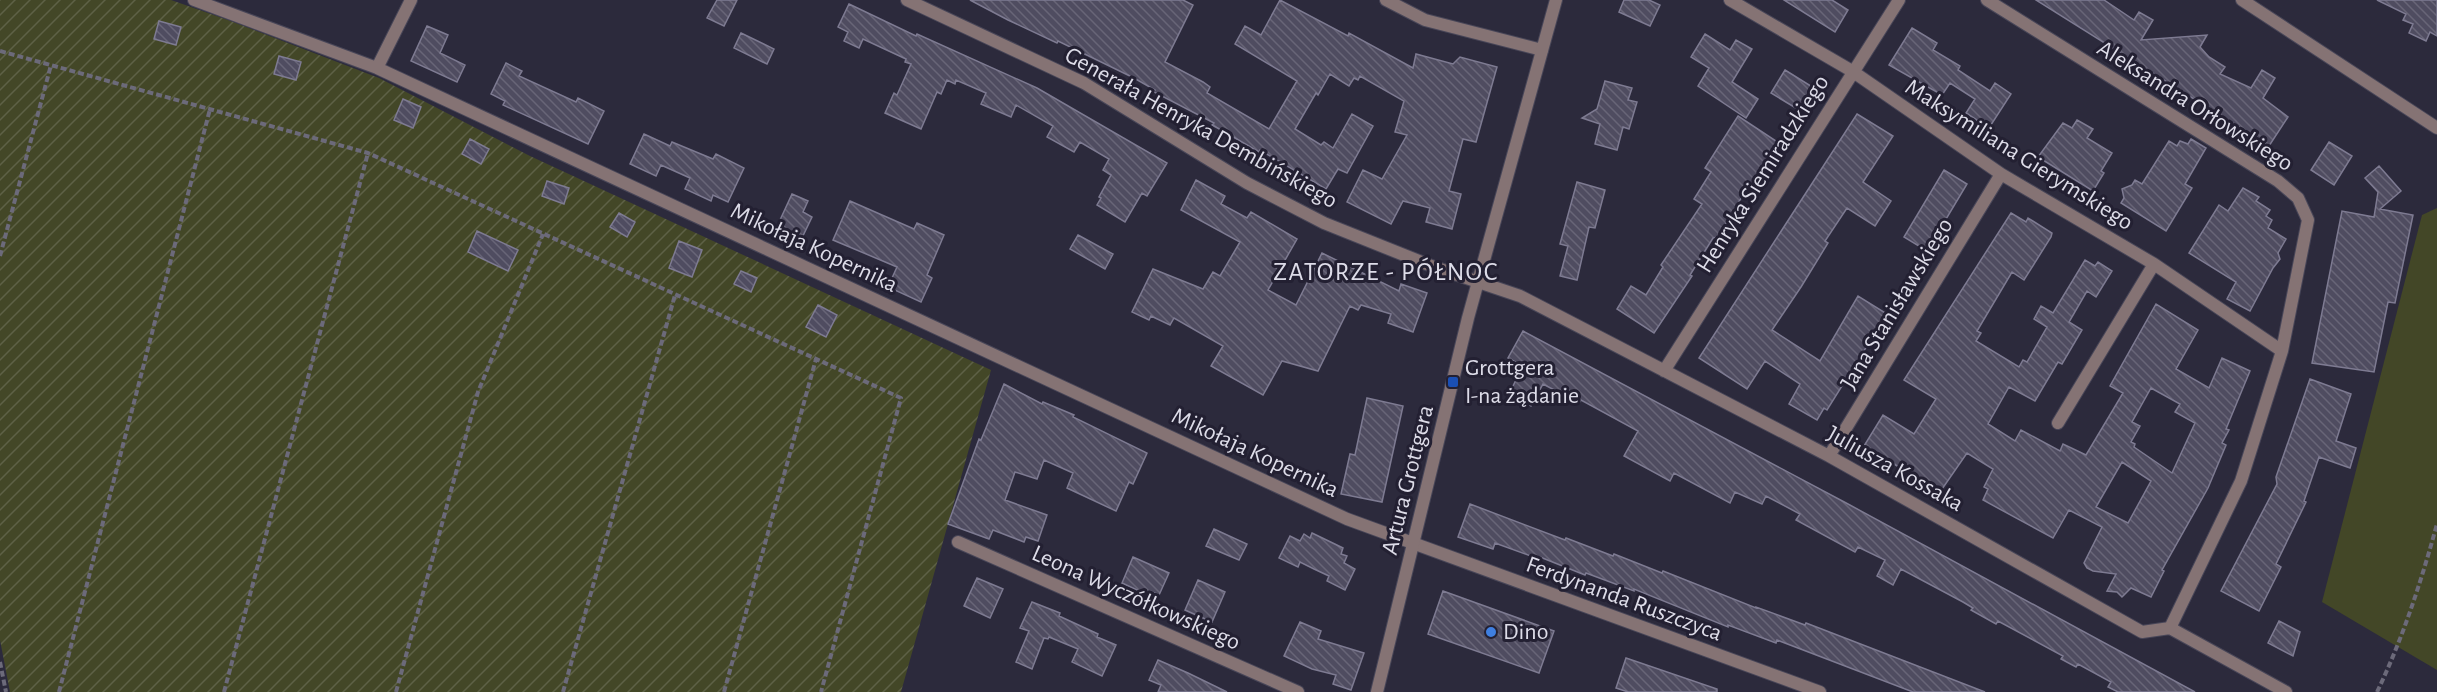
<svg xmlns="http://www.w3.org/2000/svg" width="2437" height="692" viewBox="0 0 2437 692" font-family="'Alegreya Sans',sans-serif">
<defs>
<pattern id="garden-furrows" width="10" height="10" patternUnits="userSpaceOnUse" patternTransform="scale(1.5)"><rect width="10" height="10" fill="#434727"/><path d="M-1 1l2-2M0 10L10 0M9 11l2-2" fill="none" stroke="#5e6146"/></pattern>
<pattern id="building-back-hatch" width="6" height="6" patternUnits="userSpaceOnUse" patternTransform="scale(1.5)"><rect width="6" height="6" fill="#4f4c60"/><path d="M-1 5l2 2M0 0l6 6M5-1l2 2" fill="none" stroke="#686577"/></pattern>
</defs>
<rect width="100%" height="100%" fill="#2c2a3c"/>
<!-- grass -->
<path fill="#434727" d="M2437 208V670L2322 602 2422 215Z"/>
<!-- garden -->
<path fill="url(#garden-furrows)" d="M0 0H171L228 20 379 78 530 156 991 370 901 692H10L0 640Z"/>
<!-- building -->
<path fill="url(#building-back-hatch)" stroke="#7e7b92" stroke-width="1.5" fill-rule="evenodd" d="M717 0H737L724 26 707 18Z
M970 0H1183L1193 5 1165 62 1203 82 1210 87 1207 93 1269 129 1297 81 1235 44 1245 26 1261 35 1280 0 1348 36 1349 33 1413 68 1416 54 1453 64 1460 57 1497 67 1476 142 1463 139 1449 191 1461 194 1452 229 1426 222 1430 208 1403 201 1391 224 1347 202 1363 170 1382 179 1407 135 1395 132 1404 101 1360 76 1358 80 1354 78 1349 86 1330 74 1318 95 1316 93 1295 129 1321 145 1324 142 1333 148 1352 114 1373 126 1347 173 1338 169 1326 189 1260 150 1259 152 1223 131 1212 125 1214 123 1154 92 1155 90 1134 78 1058 41 1057 43 1008 20Z
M1624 0H1649L1660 5 1650 26 1619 12Z
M1784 0H1832L1848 10 1835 32Z
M2036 0H2104L2134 20 2139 12 2153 20 2141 40 2207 35 2200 47 2209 57 2225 67 2220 74 2251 88 2262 70 2275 78 2263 98 2288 117 2269 146Z
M2377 0H2437V36L2430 32 2426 41 2409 33 2413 24 2403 20 2406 14Z
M849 4 916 36 917 34 1037 88 1167 163 1147 196 1142 193 1125 222 1097 205 1101 198 1099 197 1111 175 1103 170 1109 159 1080 142 1074 152 1047 137 1053 126 1016 105 1011 117 981 104 986 93 956 80 955 84 947 80 941 94 937 92 921 129 885 113 894 93 897 95 911 64 905 62 906 59 863 39 859 48 844 41 848 32 838 27Z
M159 21 181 27 176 45 154 39Z
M427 26 448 35 440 53 465 65 457 82 411 61Z
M1912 28 1937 43 1933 50 1960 66 1958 70 1990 91 1995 83 2011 94 1989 128 1966 113 1975 99 1950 83 1942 95 1889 65Z
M741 33 774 49 767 64 734 48Z
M1705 34 1730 50 1736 40 1752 49 1732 82 1758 99 1746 118 1698 86 1709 68 1691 57Z
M279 56 301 62 296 80 274 74Z
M506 63 522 71 519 76 576 102 578 98 604 111 588 144 503 105 505 101 491 94Z
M1785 70 1814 88 1799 110 1771 93Z
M1605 81 1632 88 1628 100 1637 102 1629 129 1623 127 1617 150 1595 144 1600 124 1582 118 1597 109Z
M403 99 421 107 413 128 394 120Z
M1857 114 1893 136 1863 182 1891 201 1875 226 1847 208 1825 241 1828 243 1801 287 1772 330 1820 361 1858 296 1887 314 1827 410 1824 408 1817 420 1789 404 1800 384 1765 361 1747 389 1699 358Z
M1738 116 1779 143 1750 190 1747 188 1718 237 1713 238 1690 275 1692 276 1654 333 1617 309 1631 286 1646 295 1663 267 1661 265 1702 204 1694 199 1711 172 1705 168Z
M2077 120 2093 129 2087 138 2112 153 2101 171 2104 173 2093 191 2038 157 2063 123 2072 128Z
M644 134 670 146 672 142 713 159 716 154 744 168 728 202 713 195 711 201 685 189 690 178 661 165 656 176 630 164Z
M470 139 489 149 481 164 462 154Z
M2191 139 2206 148 2185 184 2192 188 2166 231 2121 203 2124 198 2122 189 2132 185 2135 180 2142 184 2169 141 2177 146 2180 141 2188 144Z
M2329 142 2352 156 2334 185 2311 170Z
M2379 166 2401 191 2380 209 2413 215 2395 303 2388 302 2374 372 2312 363 2342 211 2374 217 2378 192 2365 178Z
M1944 170 1967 184 1927 251 1904 237Z
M1196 180 1225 196 1221 204 1247 218 1251 212 1297 239 1268 290 1296 305 1322 253 1399 291 1401 284 1427 293 1413 332 1388 323 1391 314 1361 305 1358 310 1350 306 1318 371 1282 361 1263 395 1211 366 1223 346 1174 318 1170 325 1151 316 1149 320 1132 312 1153 269 1203 289 1213 272 1220 276 1240 242 1181 210Z
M547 181 569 188 564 204 542 196Z
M1577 182 1605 190 1595 228 1589 227 1577 280 1560 276 1568 246 1560 244Z
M2243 188 2259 197 2256 201 2270 210 2266 216 2272 220 2268 228 2286 239 2278 253 2280 259 2273 268 2250 311 2227 299 2236 282 2189 253 2219 205 2228 211Z
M792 194 808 201 803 212 812 217 799 244 774 233Z
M850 201 914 229 917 223 944 235 927 275 932 278 921 302 888 287 897 267 833 240Z
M619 213 635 222 627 237 610 227Z
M2011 213 2026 222 2028 218 2052 233 2051 237 2024 280 2012 272 1977 331 1981 333 1976 341 2019 367 2023 360 2027 362 2047 327 2034 319 2041 306 2053 313 2085 260 2095 266 2098 262 2112 271 2096 297 2087 291 2069 322 2082 330 2062 364 2058 362 2035 401 2009 387 1988 424 2015 441 2021 430 2060 451 2063 444 2086 455 2123 393 2110 386 2156 304 2198 330 2176 369 2209 388 2222 358 2250 371 2226 429 2229 430 2222 443 2226 445 2208 488 2162 570 2164 571 2151 597 2131 588 2122 597 2117 592 2107 591 2116 574 2093 571 2087 568 2084 563 2102 527 2069 510 2053 538 1983 500 1988 489 1984 487 1993 469 1967 453 1940 492 1864 446 1883 415 1914 434 1936 399 1904 380ZM2151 388 2180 404 2175 412 2195 423 2172 473 2134 447 2135 444 2131 442 2140 426 2132 422ZM2122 462 2151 481 2128 523 2096 507Z
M477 231 518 250 508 271 468 252Z
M1078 235 1113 254 1105 269 1070 249Z
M679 241 702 250 692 277 669 268Z
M741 271 757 278 751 292 734 284Z
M818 305 837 315 826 337 806 327Z
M1523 331 1848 504 2195 692H2118L2108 687 2111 682 2078 664 2076 667 2061 659 2063 656 1998 621 1996 624 1971 610 1973 608 1963 602 1901 569 1893 585 1877 576 1885 560 1858 547 1855 552 1796 520 1800 514 1766 496 1762 504 1735 492 1730 503 1674 473 1670 481 1624 456 1638 431 1581 400 1579 403 1543 384 1531 406 1509 394 1523 366 1508 358Z
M2310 379 2351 394 2336 441 2356 448 2350 468 2319 457 2304 501 2306 502 2276 564 2281 567 2259 611 2221 591 2277 484 2276 477Z
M1004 384 1042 404 1043 402 1074 415 1073 417 1147 453 1133 484 1129 482 1116 511 1067 488 1073 473 1044 460 1037 479 1015 472 1005 500 1047 515 1038 541 1026 537 1024 542 993 530 989 539 948 524 979 439 981 440Z
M1367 398 1403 406 1382 502 1341 494 1350 454 1355 455Z
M1470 504 1565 540 1566 538 1613 556 1614 554 1662 573 1663 571 1756 608V607L1805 625 1806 623 1985 692H1913L1777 640 1776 643 1728 625V627L1634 589V591L1586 573 1585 575 1540 557 1539 559 1495 543 1493 549 1458 537Z
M1214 529 1247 544 1239 560 1206 546Z
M1312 533 1343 548 1341 554 1347 556 1344 563 1355 569 1345 590 1327 581 1329 576 1314 569 1300 562 1298 567 1279 558 1290 536 1300 541 1304 534 1310 538Z
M1133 557 1169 573 1159 595 1150 591 1148 595 1122 583Z
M977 578 1003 589 990 618 964 606Z
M1198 580 1225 592 1212 622 1185 610Z
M1443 591 1554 631 1539 673 1428 634Z
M1032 602 1060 613 1059 616 1098 634 1097 637 1116 645 1102 676 1072 662 1078 649 1049 637 1048 639 1044 638 1032 669 1016 662 1029 631 1020 628Z
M2279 621 2300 632 2293 656 2268 643Z
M1300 622 1321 631 1318 639 1364 653 1351 690 1333 684 1336 675 1312 669 1284 656Z
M1626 658 1717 689V692H1628L1616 688Z
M1158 660 1188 673 1227 692H1158L1161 685 1149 680Z"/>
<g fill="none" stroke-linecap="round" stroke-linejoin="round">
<!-- minor casing -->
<g stroke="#484658" stroke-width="14">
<path id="minor" d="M194 0 377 68 1347 519 1820 692
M907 0 1084 83 1247 183 1324 223 1434 267 1520 296 1829 456 2142 632 2170 628 2286 692
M1386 0 1425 20 1542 50
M1730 0 1852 71 2001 174 2154 264 2282 351
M1987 0 2278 181 2298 198 2308 220 2282 351 2241 481 2170 628
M2242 0 2437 128
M377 68 411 0
M1664 371 1899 0
M2058 423 2154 264
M1829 456 2001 174
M958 542 1298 692"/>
</g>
<!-- tertiary casing -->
<g stroke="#484658" stroke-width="14">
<path id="tertiary" d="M1377 692 1468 318 1556 0"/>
</g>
<!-- path -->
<path stroke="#6c6a7a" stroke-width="4" stroke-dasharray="6 3" stroke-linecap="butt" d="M0 51 368 153 901 398 821 692
M0 256 51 65
M0 662 6 692
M59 692 210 109
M224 692 368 153
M396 692 478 392 543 234
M563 692 675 295
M724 692 816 359
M2377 692C2403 638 2421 582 2437 524"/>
<!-- minor -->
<use href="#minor" stroke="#857374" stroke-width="12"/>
<!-- tertiary -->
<use href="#tertiary" stroke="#857374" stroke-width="12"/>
</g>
<!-- markers -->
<rect fill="#1a4fb4" stroke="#232032" stroke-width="2" x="1447" y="376" width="12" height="12" rx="3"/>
<circle fill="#3f7fe0" stroke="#232032" stroke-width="2" cx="1491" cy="632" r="6"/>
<g text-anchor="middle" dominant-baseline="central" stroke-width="6" stroke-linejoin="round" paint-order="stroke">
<!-- street labels -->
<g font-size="24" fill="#dddce8" stroke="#232032">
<text transform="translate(2195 106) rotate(32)">Aleksandra Orłowskiego</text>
<text transform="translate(1201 128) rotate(29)">Generała Henryka Dembińskiego</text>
<text transform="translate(2019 155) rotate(32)">Maksymiliana Gierymskiego</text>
<text transform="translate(1763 174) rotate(-58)">Henryka Siemiradzkiego</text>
<text transform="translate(814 248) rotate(25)">Mikołaja Kopernika</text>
<text transform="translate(1897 304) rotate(-59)">Jana Stanisławskiego</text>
<text transform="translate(1255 453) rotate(25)">Mikołaja Kopernika</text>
<text transform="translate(1895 469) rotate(29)">Juliusza Kossaka</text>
<text transform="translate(1408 480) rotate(-76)">Artura Grottgera</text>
<text transform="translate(1136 598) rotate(24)">Leona Wyczółkowskiego</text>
<text transform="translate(1624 599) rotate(20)">Ferdynanda Ruszczyca</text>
</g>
<!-- poi labels -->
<g font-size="24" fill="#dddce8" stroke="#232032" text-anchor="start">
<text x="1465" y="368">Grottgera<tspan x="1465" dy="28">I-na żądanie</tspan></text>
<text x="1503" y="632">Dino</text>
</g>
<!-- neighbourhood labels -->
<g font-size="26" letter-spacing="1.5" fill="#dddce8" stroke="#232032">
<text x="1386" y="272">ZATORZE - PÓŁNOC</text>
</g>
</g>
</svg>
